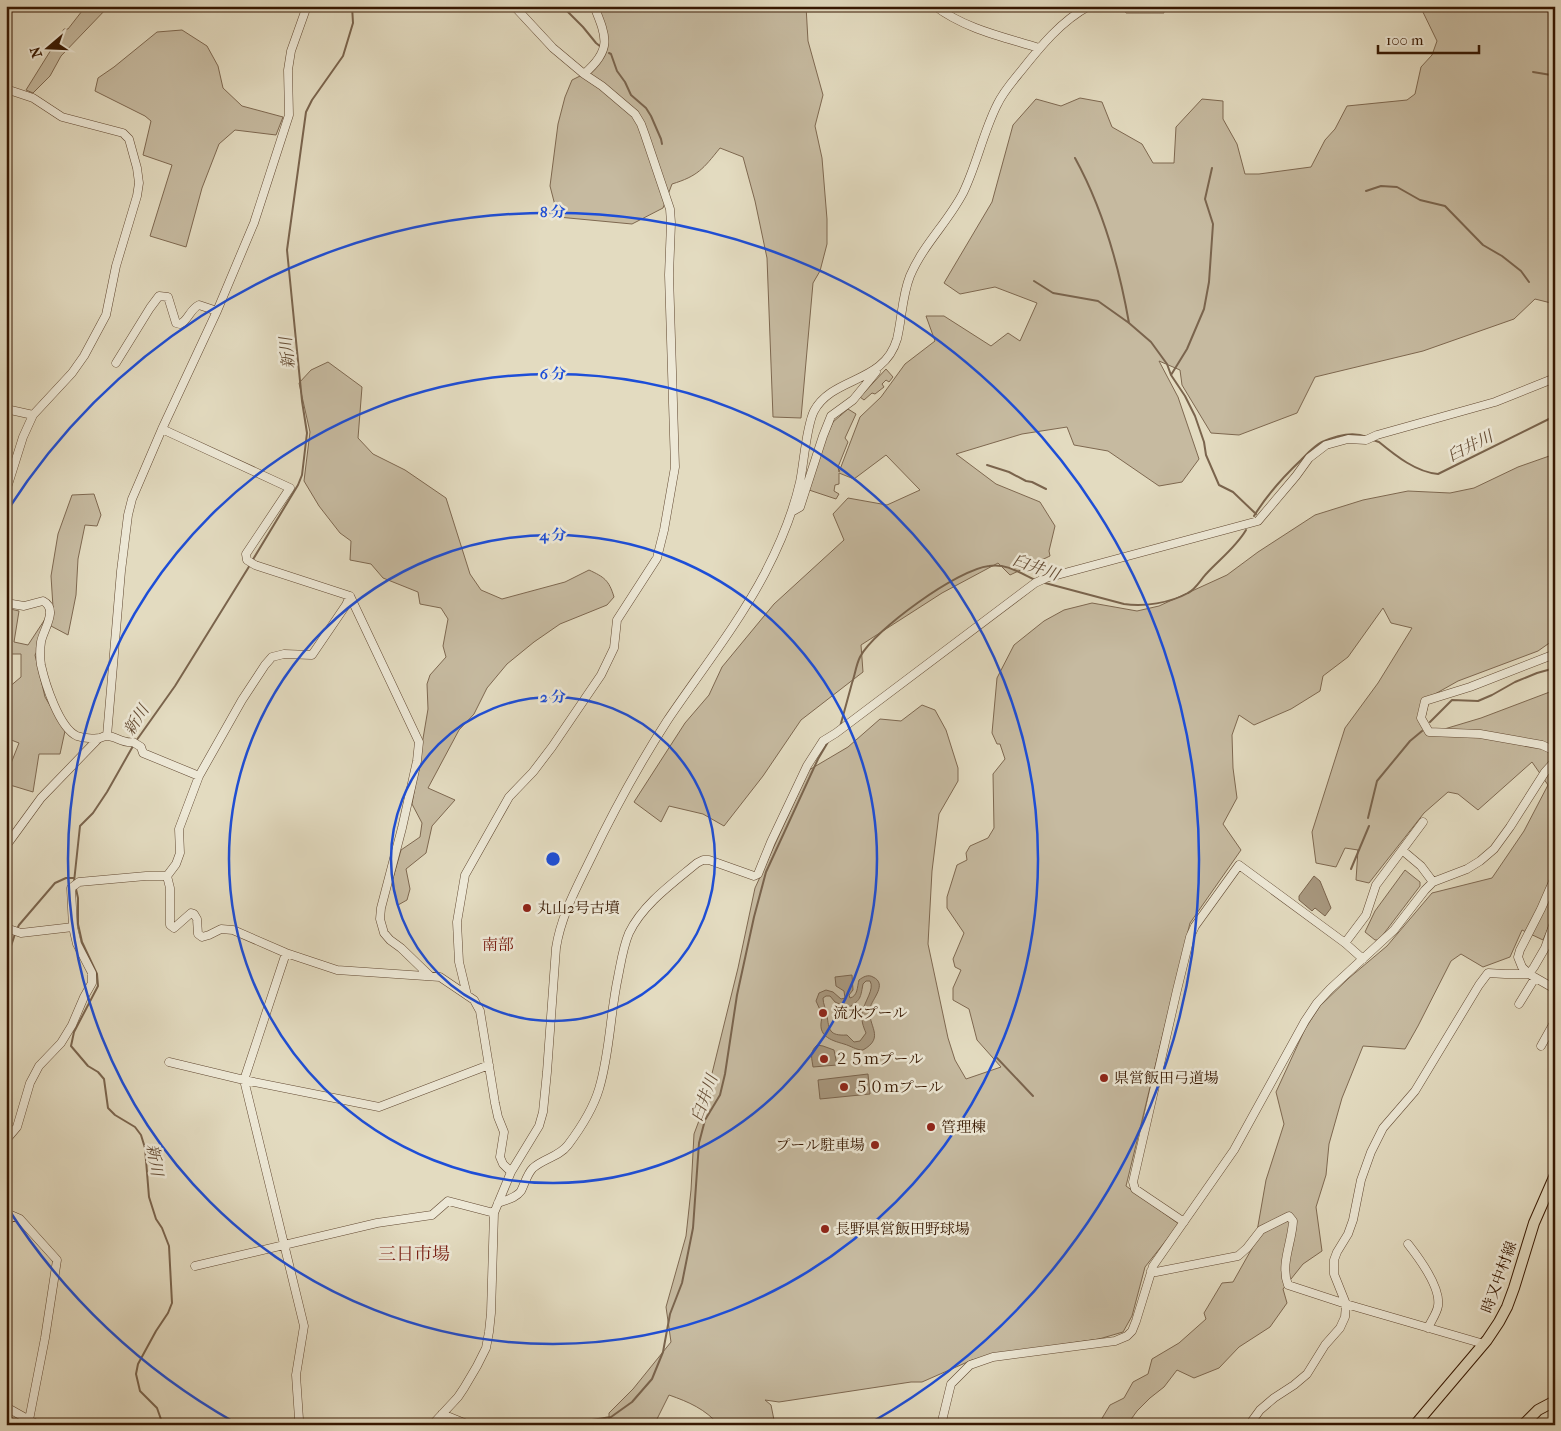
<svg xmlns="http://www.w3.org/2000/svg" width="1561" height="1431" viewBox="0 0 1561 1431" font-family="'IM FELL French Canon','Noto Serif JP',serif">
<rect width="100%" height="100%" fill="#e3dbc0"/>
<filter id="stains"><feTurbulence type="fractalNoise" baseFrequency=".004" numOctaves="4"/><feColorMatrix values="0 0 0 0 .2 0 0 0 0 .09 0 0 0 0 .02 0 0 0 .5 -.17"/></filter>
<radialGradient id="worn" r=".72"><stop offset=".6" stop-color="#630" stop-opacity="0"/><stop offset="1" stop-color="#630" stop-opacity=".3"/></radialGradient>
<!-- green -->
<path fill="#c6baa0" stroke="#7e6850" d="M80 6H109L61 56 50 76 33 93 26 90 64 29H68L82 11Z
M594 6H806L808 41 823 95 815 126 822 158 827 219V244L820 271 813 283 801 418 773 417 767 258 755 201 743 157 720 148C703 169 698 176 672 184L663 208 632 224 558 217 550 186 558 124 565 97 572 80 584 74 606 42Z
M1121 6H1164V13H1126Z
M1420 6H1555V304L1535 299 1514 319 1423 351 1315 377 1297 413 1239 435 1211 433 1182 385 1180 370 1159 361 1178 397 1199 459 1182 482 1159 486 1108 451 1074 445 1067 427 1022 434 956 454 996 484 1040 502 1055 526 1049 551 1050 556 1010 575 998 563 942 593 861 645 863 672 801 720 763 776 724 826 703 814 669 806 661 822 634 802 685 723 709 695 722 667 774 604 844 540 833 514 848 498 887 505 920 490 886 455 854 479 839 473V484L835 485 834 491 839 494 836 499 809 490 826 437 833 422 848 409 856 414 845 438 848 442 838 467 839 472 860 417 881 397 905 364 935 341 926 316H944L991 346 1008 333 1020 341 1037 303 995 287 960 294 944 283 992 202 1013 125 1036 99 1061 106 1080 98 1102 102 1112 127 1142 144 1153 163H1174L1176 127 1202 99 1223 101V119L1237 144 1245 174H1259L1311 167 1325 140 1335 129 1347 106 1407 100 1415 94 1421 67 1432 55 1437 41Z
M182 30 207 46 218 66 223 88 242 106 283 117 276 135 235 130 219 144 202 188 186 247 150 236 172 165 143 155 151 121 145 116 95 91 98 78 114 67 157 32Z
M328 362 362 387 358 438 373 454 405 470 446 498 470 574 481 590 502 599 565 582 589 570C604 577 609 580 614 597L607 605 560 624 534 642 507 664 487 688 474 714 459 730 428 788 455 800 432 826 426 853 406 869 410 889 407 900 398 905 392 882 401 850 420 837 422 823 412 804 428 709 427 684 430 675 446 657 443 646 448 619 441 608 420 604 418 592 383 578 371 564 350 560 351 541 340 533 319 506 304 481 310 432 299 383 311 370Z
M886 369 893 377 889 382 886 380 882 384 884 387 875 394 872 393 864 400 860 397Z
M1555 454V639L1538 651 1458 681 1435 694 1428 705 1425 718 1431 729 1441 730 1481 718 1555 690V913L1543 940 1522 930 1510 957 1483 967 1461 954 1451 961 1418 1026 1405 1049 1363 1046 1342 1098 1329 1144 1326 1175 1316 1207 1322 1251 1303 1264 1283 1289 1287 1303 1270 1327 1239 1347 1219 1368 1194 1378 1177 1370 1164 1387 1150 1398 1137 1411 1127 1425H1098L1110 1405 1124 1398 1133 1382 1148 1374 1152 1359 1179 1343 1206 1319 1204 1313 1222 1283 1233 1282 1255 1243 1266 1180 1284 1124 1276 1092 1305 1029 1320 1006 1349 978 1387 946 1432 893 1492 878 1524 831 1548 785 1532 762 1478 810 1458 794 1448 792 1424 813 1369 883 1356 880 1358 850 1345 848 1336 867 1316 863 1312 832 1345 728 1378 683 1412 628 1391 623 1383 608 1348 657 1323 676 1320 691 1291 709 1254 725 1239 715 1232 735 1233 768 1237 798 1223 824 1241 850 1190 923 1126 1186 1179 1224 1145 1267 1132 1316 1123 1332 1099 1339 1023 1350 972 1360 922 1382H911L779 1402 765 1400 771 1405 775 1425H719C705 1409 689 1402 669 1395L654 1425H609V1413L633 1389 671 1342 666 1307 686 1236 691 1190 694 1134 703 1110 738 968 755 888 809 770 848 747 880 719 901 721 922 705 935 710 946 730 958 768V781L939 814 932 871 928 944 948 1038 955 1060 966 1079 1001 1067 977 1040 969 1009 953 1000V988L961 970 955 967 953 959 964 933 947 908V897L957 865 967 860 966 853 970 846 988 838 994 828 993 774 1005 759 1000 744H997L992 733 997 678 1014 645 1044 621 1064 610 1092 603 1137 611 1159 606 1227 575 1258 552 1315 515 1363 500 1408 491 1450 493 1474 488 1518 467Z
M94 494 101 515 97 526 85 525 78 559 76 595 68 635 51 626 35 655 45 697 65 731 60 754H39L33 792 10 785 8 771 19 743 6 738V695L8 688 21 677V654H6V608L19 611 14 642 28 645 53 607 51 576 58 534 72 495Z
M1405 870 1420 882V886L1379 940H1375L1365 932 1375 911Z"/>
<!-- water -->
<path fill="#a8987f" stroke="#7a644d" fill-rule="evenodd" d="M1314 876 1320 881 1331 908 1325 916 1315 908 1312 911 1299 900V896Z
M852 975 853 990 849 995 850 998C858 996 857 987 859 980 863 977 868 974 873 977 888 984 872 999 870 1008 867 1026 886 1037 863 1050 856 1050 851 1046 844 1044 830 1040 817 1036 822 1018L819 1016V1012H821L816 1001 819 993 826 990 833 992 841 999 845 998 844 991 836 986 835 977ZM866 981H870C875 989 864 1002 862 1013 861 1020 863 1026 866 1033L860 1041 854 1042 847 1035C829 1036 829 1030 827 1015 826 1009 823 1004 823 998L826 996H830L835 1002 844 1006 846 1009C860 1000 860 1001 863 984Z
M817 1045 823 1046 834 1050 837 1065 813 1067C812 1059 809 1052 817 1045Z
M868 1074 870 1094 820 1099 818 1080Z"/>
<g fill="none" stroke-linecap="round" stroke-linejoin="round">
<!-- stream -->
<path stroke="#7a644d" stroke-width="2" d="M562 6 583 27 596 43 601 47
M609 53 611 54 617 71 625 82 631 95 646 108 651 116 661 139 662 144
M1533 72 1551 75 1555 79
M1075 158C1103 209 1119 266 1129 323
M1366 191 1381 186 1397 187 1420 200 1445 206 1483 245 1502 256 1521 271 1529 282
M1034 281 1053 293 1098 301 1129 323 1151 342 1167 364 1171 375 1185 396 1195 416 1204 442 1206 455 1219 485 1233 492 1256 514
M1171 375 1187 349 1204 309 1209 282 1213 224 1205 199 1212 168
M1373 440 1379 442C1396 456 1416 472 1438 474L1555 416
M987 465 1009 472 1026 481 1032 482 1046 489
M1254 516C1267 495 1283 477 1301 460 1307 454 1314 446 1322 442 1335 436 1353 431 1367 437
M252 561 298 485 302 475 307 433 302 401 287 250 306 112 312 100 343 56 353 23 352 6
M1045 583 1124 604C1144 607 1170 603 1188 593 1196 589 1201 579 1207 573 1220 559 1236 547 1246 530
M1430 722 1452 700 1478 701 1492 695 1515 682 1537 673 1555 668
M840 727C844 712 848 698 852 683 855 675 856 665 860 657 874 630 958 569 989 566 1006 563 1020 573 1035 580
M136 741 175 686 250 565
M1368 818 1377 781 1410 741 1422 731
M1351 869 1369 826
M74 882 80 826 93 813 107 792 133 746
M76 889 78 898V924L82 942 97 974 98 986 74 1032 71 1046 88 1066 98 1072 104 1079 108 1108 115 1115 135 1127 141 1135 145 1148 149 1197 156 1219 162 1228 169 1246 172 1303 168 1313 156 1331 138 1364 136 1374 140 1391 157 1408 163 1425
M17 929 19 925 55 883 66 878H74
M6 961 15 934
M997 1058 1033 1096
M574 1425 579 1422 611 1417 632 1402 652 1379 663 1352 670 1314 682 1283 693 1228 699 1143 705 1120 720 1095 725 1074 737 995 754 917 766 872 818 759 828 742"/>
<!-- minor casing -->
<g stroke="#614831" stroke-width="9">
<path id="minor" d="M935 6C965 29 1004 37 1039 48
M584 74C612 50 607 38 594 6
M6 89 33 98 62 117 123 133 129 139 137 168 139 183 137 196 116 266 106 315 84 356 72 373 33 415 23 437 6 491
M116 363 150 308 159 296 168 297 176 323 180 324C188 321 190 309 199 305L217 311
M6 409 33 415
M162 429 290 488 246 554 247 560 255 565 350 596 419 742 417 761 402 828 381 908 380 919 384 933 390 940 401 948 430 976
M793 511 800 507 823 436 831 416 853 400 876 372
M6 603 24 606 43 601C59 609 43 630 41 642 40 649 40 659 41 665 45 683 59 728 77 736 83 738 94 739 100 738 102 737 104 736 107 736 116 736 123 744 133 742L141 747 143 753 199 776
M1555 654 1470 687 1425 701 1421 718 1429 732 1480 734 1542 745 1555 751
M107 736 121 571 128 515 132 499 162 429 217 311 254 223 289 115 288 70 291 51 307 6
M6 846 41 798 98 739
M1402 850 1421 866 1433 882
M167 876 170 888V925L174 928 191 913 194 914 197 919 198 934 202 937 209 935 221 929 233 930 286 953 337 970 440 977 474 1000 480 1011 495 1103 498 1117 504 1132 500 1157 503 1164 511 1172
M167 876 176 864 180 853 179 829 199 776 242 700 265 665 272 657 284 654 312 655 346 605 350 596
M1555 877 1541 909 1520 950 1518 957 1522 967 1529 974 1555 989
M6 928 21 933 73 927
M1345 943 1366 915 1376 885 1423 822
M286 953 244 1080 304 1326 296 1375 299 1419 298 1425
M467 995 459 962 457 922 465 875 509 797 533 772 552 747 601 675 614 648 617 620 657 558 664 530 675 467 669 275 671 223 670 209 645 135 641 124 635 114 602 86 584 74 553 48 514 6
M1519 1004 1535 978
M1541 1046 1555 1021
M169 1062 244 1080 379 1107 489 1065
M6 1140 17 1127 30 1083 39 1066 61 1043 72 1025 84 997 92 983V973L77 944 73 927 71 888 79 882 146 876H167
M498 1203C506 1200 516 1198 521 1191 525 1183 527 1174 533 1168 544 1158 559 1157 568 1145 580 1129 593 1109 599 1089 610 1053 610 1014 618 977 621 962 623 947 629 933 643 904 673 883 697 863L703 860H709L754 876 758 874 771 842 807 766 823 741 836 733 1035 583 1046 578 1258 521 1296 476 1309 458 1326 445 1348 439 1366 440 1377 435 1495 402 1555 378
M6 1213 20 1219 57 1260 45 1338 29 1420
M1184 1222 1135 1189 1133 1182 1177 990 1190 937 1195 926 1239 865 1345 943 1363 959
M6 1226 11 1215
M1408 1244C1419 1258 1441 1288 1438 1306 1437 1313 1431 1321 1428 1328
M195 1266 377 1223 432 1215 448 1201 494 1213
M1151 1271 1156 1272 1238 1256 1247 1248 1261 1230 1289 1216 1293 1221C1292 1243 1280 1264 1288 1285L1346 1304 1484 1344
M6 1407 38 1425
M442 1414 469 1425
M432 1425 458 1397 464 1388 477 1366 486 1348 489 1332 491 1313 494 1213 511 1172 539 1126 543 1112 547 1072 556 948C561 916 576 889 590 860 613 812 638 766 667 721 700 672 737 626 765 573 780 544 793 513 800 482 804 463 806 427 814 411 833 376 884 384 897 339 902 318 902 296 910 276 923 245 948 222 963 193 977 164 983 133 997 105 1003 92 1012 82 1021 71 1040 47 1061 21 1089 6
M941 1425 951 1384 970 1365 993 1357 1115 1341 1127 1336 1132 1331 1136 1321 1153 1266 1234 1150 1305 1021 1317 1003 1330 989 1394 930 1425 890 1433 882 1467 869 1480 861 1494 849 1510 827 1545 772 1555 761
M1249 1425 1260 1410 1274 1398 1294 1385 1307 1374 1325 1345 1340 1328 1345 1317 1346 1304 1334 1274V1260L1337 1252 1348 1234 1353 1220 1361 1180 1371 1152 1383 1128 1415 1091 1479 985 1488 973 1505 974H1529L1534 967 1545 948 1555 920"/>
</g>
<!-- major casing -->
<g stroke="#361701" stroke-width="12">
<path id="major" d="M1415 1425 1487 1340 1499 1322 1507 1307 1514 1288 1534 1223 1555 1175
M1523 1425 1538 1410 1555 1401"/>
</g>
<!-- minor -->
<use href="#minor" stroke="#ede8d6" stroke-width="8"/>
<!-- major -->
<use href="#major" stroke="#e3dbc0" stroke-width="10"/>
</g>
<!-- distance rings -->
<g fill="none" stroke="#1d4ed8" stroke-width="2.5">
<circle cx="553" cy="859" r="162"/>
<circle cx="553" cy="859" r="324"/>
<circle cx="553" cy="859" r="485"/>
<path d="M234 1422A647 647 0 0 1 7 1207M7 511A647 647 0 1 1 872 1422"/>
</g>
<!-- markers -->
<g fill="#8f2418" stroke="#ede8d6" stroke-width="2">
<circle cx="527" cy="908" r="5"/>
<circle cx="823" cy="1013" r="5"/>
<circle cx="824" cy="1059" r="5"/>
<circle cx="1104" cy="1078" r="5"/>
<circle cx="844" cy="1087" r="5"/>
<circle cx="931" cy="1127" r="5"/>
<circle cx="875" cy="1145" r="5"/>
<circle cx="825" cy="1229" r="5"/>
</g>
<g text-anchor="middle" dominant-baseline="central" stroke-width="5" stroke-linejoin="round" paint-order="stroke">
<!-- poi labels -->
<g font-size="15" fill="#361701" stroke="#ede8d6" text-anchor="start">
<text x="537" y="908">丸山2号古墳</text>
<text x="833" y="1013">流水プール</text>
<text x="834" y="1059">２５ｍプール</text>
<text x="1114" y="1078">県営飯田弓道場</text>
<text x="854" y="1087">５０ｍプール</text>
<text x="941" y="1127">管理棟</text>
<text x="865" y="1145" text-anchor="end">プール駐車場</text>
<text x="835" y="1229">長野県営飯田野球場</text>
</g>
<!-- street labels -->
<g font-size="15" fill="#361701" stroke="#ede8d6">
<text transform="translate(1499 1277) rotate(-70)">時又中村線</text>
</g>
<!-- water labels -->
<g font-size="16" font-style="italic" fill="#644b33" stroke="#ede8d6">
<text transform="translate(287 353) rotate(-96)">新川</text>
<text transform="translate(1470 446) rotate(-27)">臼井川</text>
<text transform="translate(1036 567) rotate(20)">臼井川</text>
<text transform="translate(136 720) rotate(-57)">新川</text>
<text transform="translate(704 1098) rotate(-70)">臼井川</text>
<text transform="translate(155 1160) rotate(81)">新川</text>
</g>
<!-- neighbourhood labels -->
<g font-size="16" fill="#7a1f14" stroke="#ede8d6">
<text x="498" y="944">南部</text>
</g>
<!-- quarter labels -->
<g font-size="18" fill="#7a1f14" stroke="#ede8d6">
<text x="414" y="1254">三日市場</text>
</g>
</g>
<circle cx="553" cy="859" r="8" fill="#1d4ed8" stroke="#ede8d6" stroke-width="2.5"/>
<g font-size="15" text-anchor="middle" font-weight="bold" fill="#1d4ed8" stroke="#ede8d6" stroke-width="5" stroke-linejoin="round" paint-order="stroke">
<text x="553" y="217">8 分</text>
<text x="553" y="379">6 分</text>
<text x="553" y="540">4 分</text>
<text x="553" y="702">2 分</text>
</g>
<!-- margin -->
<rect width="1561" height="1431" fill="none" stroke="#e3dbc0" stroke-width="25"/>
<rect x="8" y="8" width="1546" height="1416" fill="none" stroke="#361701" stroke-width="2.5"/>
<rect x="12" y="12" width="1536" height="1406" fill="none" stroke="#361701"/>
<!-- north arrow -->
<g transform="translate(48 48) rotate(251)" stroke="#ede8d6" stroke-width="4" paint-order="stroke">
<path d="M0-4L9 19L0 12L-9 19Z" fill="#361701"/>
<text y="-8" font-size="14" font-weight="bold" text-anchor="middle" fill="#361701">N</text>
</g>
<!-- scale -->
<path d="M1378 45v8h101v-8" fill="none" stroke="#361701" stroke-width="2.5"/>
<text x="1386" y="45" font-size="15" fill="#361701" stroke="#ede8d6" stroke-width="4" paint-order="stroke">100 m</text>
<rect width="100%" height="100%" filter="url(#stains)"/>
<rect width="100%" height="100%" fill="url(#worn)"/>
</svg>
